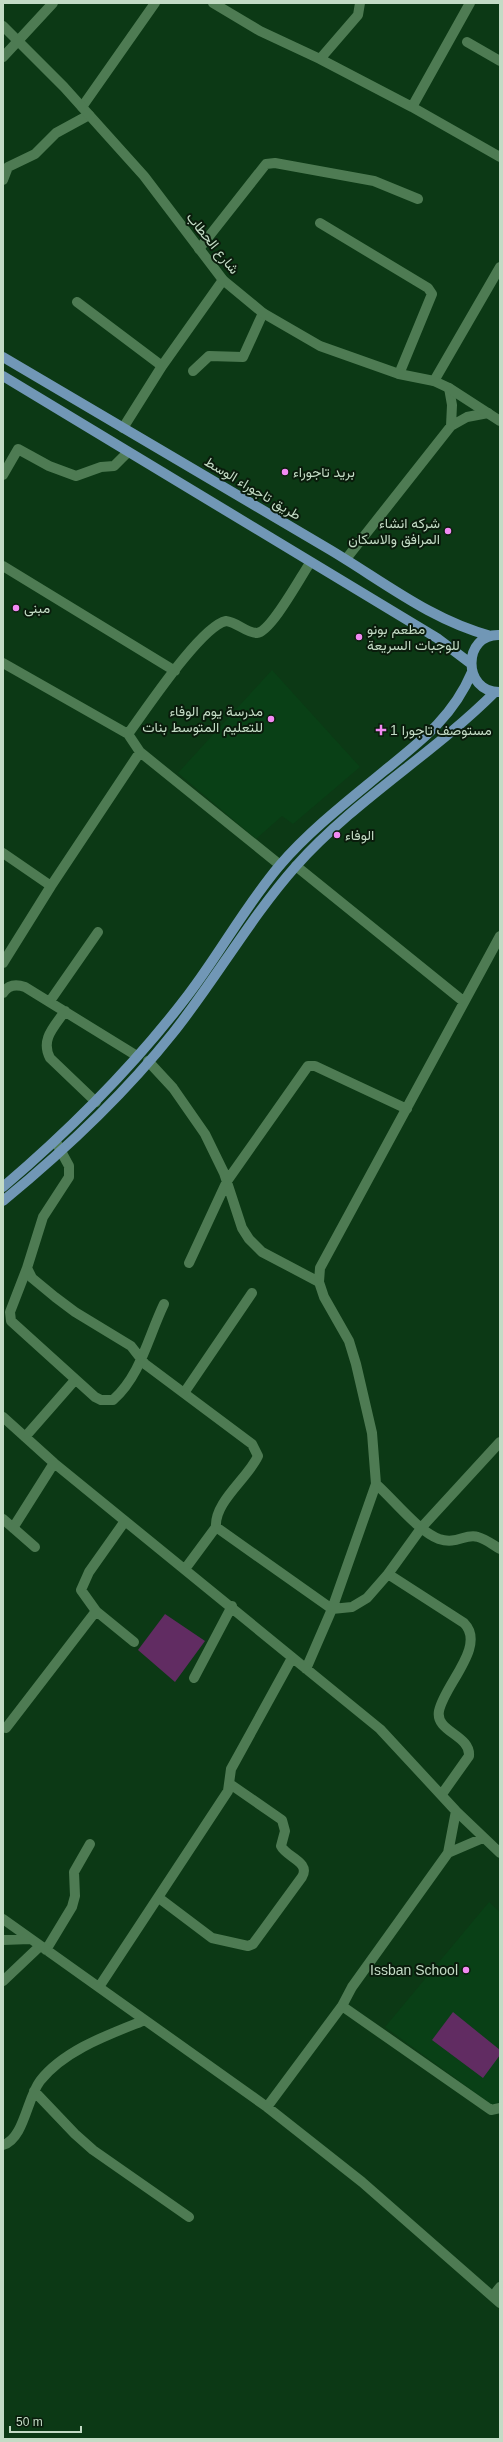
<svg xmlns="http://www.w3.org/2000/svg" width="503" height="2442" viewBox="0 0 503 2442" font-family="Helvetica,Vazirmatn,sans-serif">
<rect width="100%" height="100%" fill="#0c3915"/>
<!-- built -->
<path fill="#094016" d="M272 670 360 767 293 824 282 816 256 839 178 773Z
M489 1902 500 1912V2100L495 2107 385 2027Z"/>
<!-- green -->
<path fill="#612c62" d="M165 1614 205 1641 175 1682 138 1650Z
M453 2012 500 2050V2055L483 2078 432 2040Z"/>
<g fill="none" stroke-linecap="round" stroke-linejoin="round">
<!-- minor -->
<path stroke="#4e7b53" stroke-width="10" d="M213 3 260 31 320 59 412 107 500 157
M467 42 500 61
M3 57 53 3
M320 59 358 15 360 3
M82 107 155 3
M412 107 470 3
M3 180 8 167 35 154 56 133 89 115
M320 223 428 288 432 294 399 374
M199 249 266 164 275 163 374 181 418 199
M77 302 162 366
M193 371 209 356 243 357 263 313
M434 381 500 267
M449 388 452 405 451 426
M123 428 162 366 223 280
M3 475 18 449 49 466 76 476 101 467 114 466 128 452
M346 559 451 426 467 417 488 413
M3 566 175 671
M3 663 128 734 140 752 280 865
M128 734C145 711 201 626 226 621 237 622 246 633 257 633 271 632 301 576 310 563
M3 853 51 886
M296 866 463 1001
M3 963 51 886 140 752
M3 993C8 985 16 984 25 987L137 1056
M50 1001 98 932
M65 1011C55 1026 40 1039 50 1058L96 1102
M148 1061 173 1088 205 1134 224 1173 242 1228 249 1239 262 1252 319 1282
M56 1142 69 1166V1177L43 1217 27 1268 32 1278 55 1297 75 1312 131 1346 145 1364 252 1444 258 1456C248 1478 214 1502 216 1527
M189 1263 227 1181 308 1066H315L407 1109
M27 1268 10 1312 11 1321 95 1397 101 1400H113C141 1375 148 1337 164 1304
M184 1393 252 1293
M3 1417 54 1463 380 1729 456 1811 500 1853
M25 1437 75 1380
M376 1484C393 1499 418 1531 439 1539 457 1545 465 1533 478 1537 486 1539 493 1545 500 1549
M3 1519 35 1547
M125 1521 89 1572 81 1590 96 1611 134 1642
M13 1528 54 1463
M185 1569 216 1527 332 1609 352 1607 367 1598 388 1574 422 1527 500 1442
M388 1574 464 1623C487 1646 444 1685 439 1711 435 1732 471 1735 469 1756L442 1794
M306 1669 332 1609 376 1484 372 1433 356 1364 349 1341 324 1297 319 1282 320 1268 500 936
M194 1678 232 1606
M6 1728 96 1611
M448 1853 483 1838
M159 1898 212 1938 248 1946 253 1944 302 1877C311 1862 286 1857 281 1846L285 1831 282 1820 230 1784
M3 1919 267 2107 362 2182 500 2303
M3 1940 30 1939
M46 1950 72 1907 75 1896 74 1872 90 1844
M3 1981 40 1946
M99 1987 228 1791 231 1769 292 1658
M342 2006 491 2110 500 2108
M34 2091 75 2134 93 2150 189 2217
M267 2107 342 2006 352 1987 448 1853 456 1811
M3 2145C24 2139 27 2098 40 2081 64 2050 110 2034 145 2020
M493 2296 500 2287"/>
<!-- tertiary -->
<path stroke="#4e7b53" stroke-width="10" d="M3 26 64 87 144 176 223 280 263 313 320 346 399 374 434 381 449 388 500 421"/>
<!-- primary -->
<path stroke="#7197b6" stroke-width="10" d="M3 357C111 420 219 484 327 548 380 579 430 620 491 636
M3 376 437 638 470 663
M500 635C462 633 462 693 500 692
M3 1187C71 1129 134 1066 188 995 220 953 246 905 280 865 310 830 349 800 384 771 421 741 453 717 472 672
M3 1201C65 1150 123 1096 173 1033 216 979 250 918 296 866 355 800 433 754 495 692"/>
</g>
<!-- markers -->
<g fill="#f28af3" stroke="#0a1c0c" stroke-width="1.5">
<circle cx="285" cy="472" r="4"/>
<circle cx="448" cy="531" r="4"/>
<circle cx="16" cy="608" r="4"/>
<circle cx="359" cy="637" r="4"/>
<circle cx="271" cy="719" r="4"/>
<path d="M379 724h4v4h4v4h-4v4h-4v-4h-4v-4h4z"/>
<circle cx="337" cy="835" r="4"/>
<circle cx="466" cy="1970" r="4"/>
</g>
<g text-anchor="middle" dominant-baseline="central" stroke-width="4" stroke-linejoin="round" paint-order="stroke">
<!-- street labels -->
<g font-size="14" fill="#c3dbc5" stroke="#0a1c0c">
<text transform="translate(213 243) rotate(51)">شارع الحطاب</text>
<text transform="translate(253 488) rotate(31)">طريق تاجوراء الوسط</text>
</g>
<!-- poi labels -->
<g font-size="14" fill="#c3dbc5" stroke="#0a1c0c" text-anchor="start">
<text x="293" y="472">بريد تاجوراء</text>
<text x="440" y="523" text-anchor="end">شركه انشاء<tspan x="440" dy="16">المرافق والاسكان</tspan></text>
<text x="24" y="608">مبنى</text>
<text x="367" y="629">مطعم بونو<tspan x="367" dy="16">للوجبات السريعة</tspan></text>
<text x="263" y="711" text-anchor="end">مدرسة يوم الوفاء<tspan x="263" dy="16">للتعليم المتوسط بنات</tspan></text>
<text x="390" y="730">مستوصف تاجورا 1</text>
<text x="345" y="835">الوفاء</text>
<text x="458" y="1970" text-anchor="end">Issban School</text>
</g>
</g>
<!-- border -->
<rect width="503" height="2442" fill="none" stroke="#c3dbc5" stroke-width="8"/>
<!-- scale -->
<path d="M10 2426v6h71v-6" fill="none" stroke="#c3dbc5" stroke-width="2"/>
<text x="16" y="2426" font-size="12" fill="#c3dbc5" stroke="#0a1c0c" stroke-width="3" paint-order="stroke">50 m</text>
</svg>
